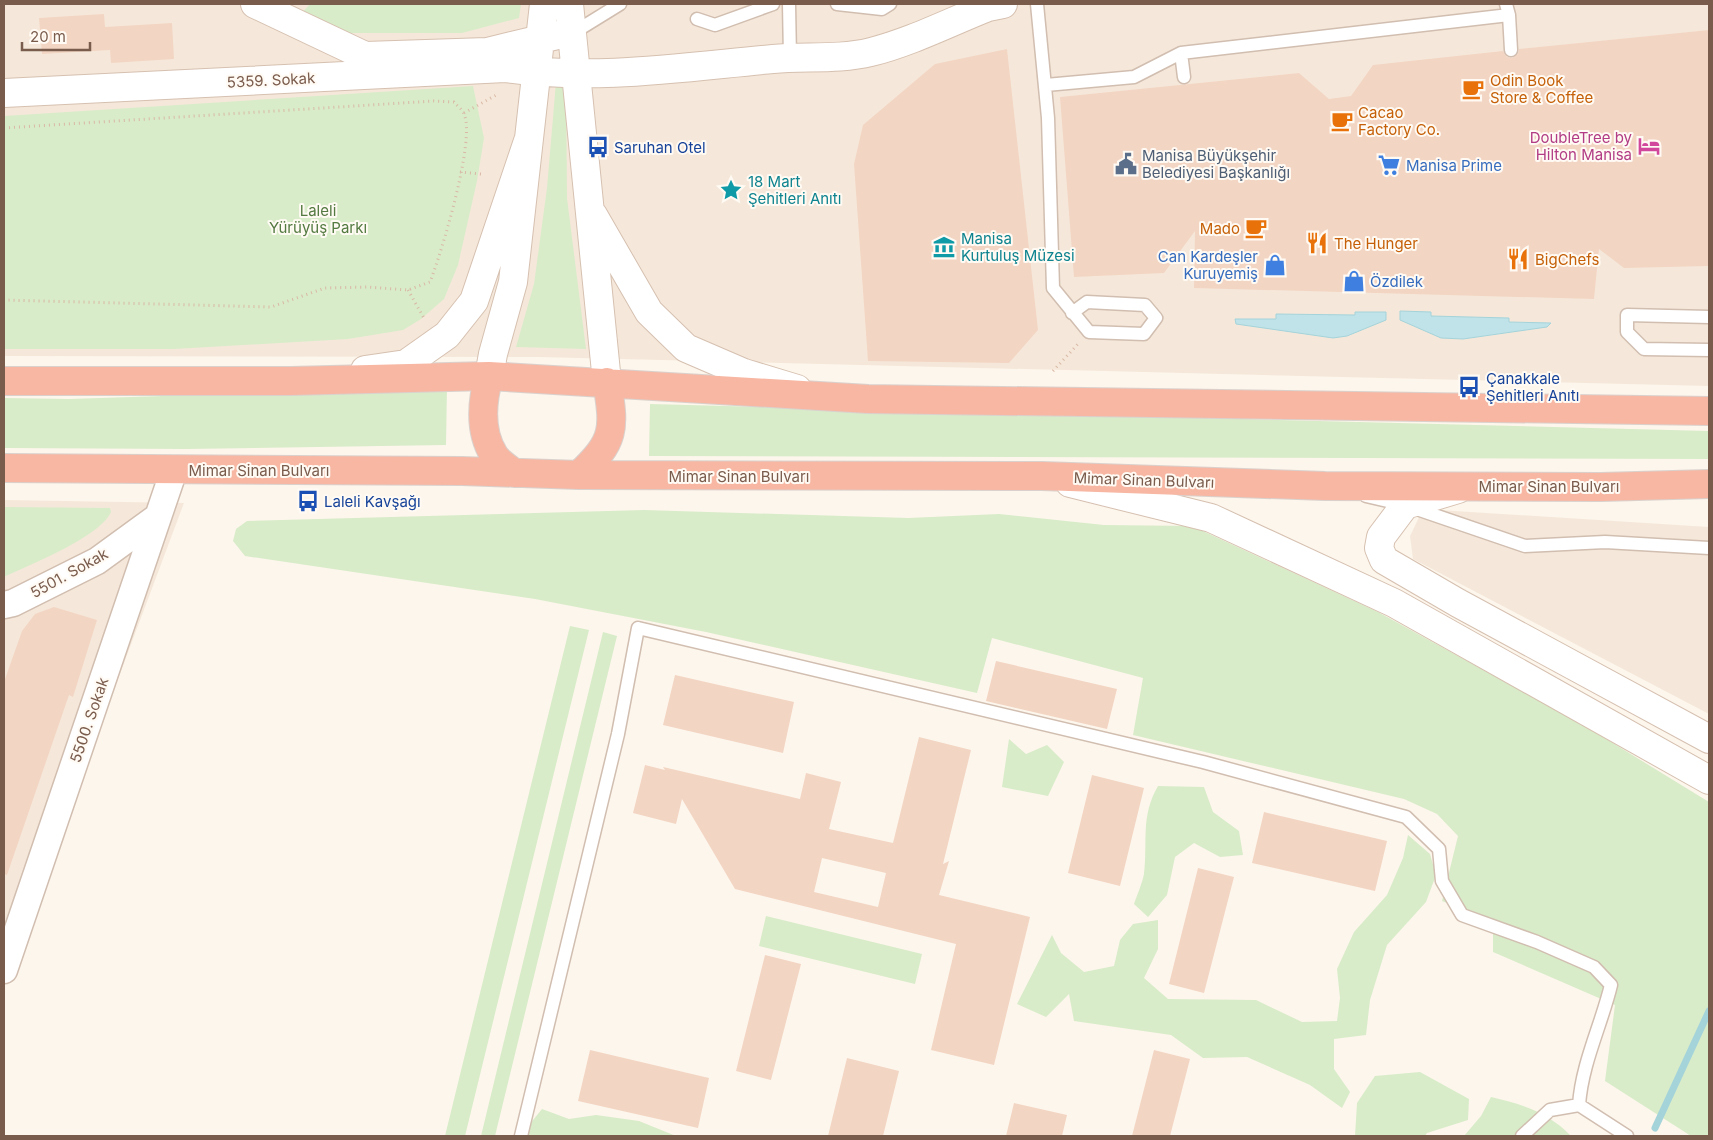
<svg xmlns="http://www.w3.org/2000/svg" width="1713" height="1140" viewBox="0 0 1713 1140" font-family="Inter,sans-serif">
<rect width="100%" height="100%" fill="#fdf6ec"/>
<!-- residential -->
<path fill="#f5e8da" d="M4 4H1709V386L537 357 4 356Z
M4 500 184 503 4 983Z
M1423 509 1709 527V714L1413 559 1410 536Z"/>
<!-- green -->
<path fill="#d8ecc9" d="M310 4H521L519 18 462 33H343L301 14Z
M556 82H566L567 198 586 349 516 347 534 284 547 188Z
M473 86 484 138 477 181 458 265 444 299 421 319 403 330 348 339 174 349H4V116Z
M447 387 446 445 186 449 4 448V398L69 399Z
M650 404 1709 431V459L649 456Z
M4 507 110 508 111 512C100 537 29 565 4 577Z
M644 510 908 518 999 514 1104 525 1192 526 1378 612 1585 726 1709 802V1136H1691L1605 1081 1615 1005 1493 952V921L1442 901 1458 836 1437 814 1404 799 1133 735 1143 678 992 638 977 693 706 632 535 599 245 556 233 541 236 529 247 521Z
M570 626 589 630 465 1136H445Z
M603 632 617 636 495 1136H481Z
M1009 739 1026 754 1047 745 1064 762 1048 796 1002 787Z
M1158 786 1204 787 1213 812 1239 831 1243 855 1220 857 1194 843 1175 857 1167 895 1148 917 1134 904C1137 895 1142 884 1144 874 1148 842 1140 817 1158 786Z
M1408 835 1430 854 1436 875 1426 902 1387 945 1370 1000 1366 1035 1334 1039V1069L1350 1092 1342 1108 1310 1085 1247 1057 1203 1058 1171 1035 1074 1021 1069 994 1046 1017 1017 1004 1052 935 1061 953 1084 972 1114 966 1120 940 1133 924 1158 920V949L1144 978 1168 999 1256 1000 1302 1022 1337 1021 1340 998 1337 969 1354 932 1387 895 1403 858Z
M766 916 922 954 915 984 759 946Z
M1420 1072 1469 1099 1468 1120 1427 1133 1425 1136H1355L1357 1103 1375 1076Z
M1491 1097C1522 1104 1549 1113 1571 1136H1464L1481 1116Z
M542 1109 569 1119 596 1115 639 1121 676 1136H520Z"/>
<!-- water -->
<path fill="#bfe3e8" stroke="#a5d3da" d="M1400 311 1431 312V316L1509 318V322L1551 323 1547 327 1463 339 1441 338 1400 320Z
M1355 312H1386V320L1347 336 1333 338 1236 324 1235 319H1276V314L1355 315Z"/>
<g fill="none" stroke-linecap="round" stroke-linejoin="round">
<!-- stream -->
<path stroke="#a5d3da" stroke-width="7" d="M1655 1128 1709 1011"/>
</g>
<!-- building -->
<path fill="#f3d5c3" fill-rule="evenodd" d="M104 14 105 27 172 23 174 59 111 63 110 50 42 54 39 18Z
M1709 30V266L1624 268 1599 249 1594 299 1194 288 1195 231 1164 273 1074 277 1060 97 1299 73 1329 99 1351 96 1373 65 1503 51 1507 57 1512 58 1518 54 1519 49Z
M1007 49 1038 330 1009 363 868 361 854 164 863 125 935 64Z
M54 607 97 620 73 697 69 695 7 875 4 874V682L22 631 35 614Z
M996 661 1117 689 1107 729 986 701Z
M675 675 794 702 783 753 663 725Z
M919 737 971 750 943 864 949 861 939 895 1030 917 994 1065 931 1050 956 944 735 889 682 799 676 824 633 813 645 765 665 770 663 767 800 799 806 773 841 782 829 829 893 843ZM822 858 886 873 878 907 814 892Z
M1092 775 1144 788 1120 886 1068 873Z
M1264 812 1387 841 1375 891 1252 863Z
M1198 868 1234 877 1204 993 1169 984Z
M765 955 801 964 771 1080 736 1071Z
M590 1050 709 1078 698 1128 578 1101Z
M1154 1050 1190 1059 1170 1136H1132Z
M847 1058 899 1071 883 1136H828Z
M1014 1103 1067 1115 1062 1136H1006Z"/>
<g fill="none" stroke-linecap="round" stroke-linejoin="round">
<!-- lane casing -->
<g stroke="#d1beb0" stroke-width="15">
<path id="lane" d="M789 4 790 58
M837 4 882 9 890 4
M1037 4 1048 118 1053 288 1089 332 1144 334 1156 318 1145 305 1087 302 1072 313
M1506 4 1509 15 1511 50
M697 19 715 25 773 4
M573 33 620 4
M1181 53 1184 77
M1046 85 1134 77 1181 53 1509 15
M1709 317 1627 315V332L1644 349 1709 350
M1366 496 1405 505 1525 546 1605 542 1709 548
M521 1136 618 734 638 628 1203 762 1406 817 1439 849 1442 881 1462 915 1537 942 1594 967 1611 985C1601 1026 1582 1063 1579 1105
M1522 1136 1550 1110 1579 1105 1627 1136"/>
</g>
<!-- street casing -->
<g stroke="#d1beb0" stroke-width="29">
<path id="street" d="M4 605 13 603 97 561 156 518
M4 970 174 470"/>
</g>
<!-- secondary casing -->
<g stroke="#d6c0b0" stroke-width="30">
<path id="secondary" d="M255 4 365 56 487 52 558 35
M569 4 607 382
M4 93 505 68C594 81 684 67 773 59 806 56 838 60 871 52 911 42 950 22 988 7L1003 4
M593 215 649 312 686 348 744 373 797 389
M365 370 406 364 447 335 474 301 528 141
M489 376 493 354 513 282 544 4
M1070 483 1211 518 1394 603 1709 780
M1458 489 1405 505 1381 537 1379 548 1384 560 1458 603 1709 739"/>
</g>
<!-- highway casing -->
<g stroke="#dad1cd" stroke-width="30">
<path id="highway" d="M489 376C482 401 479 431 494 455 498 462 508 468 514 473
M4 381H291L489 376 868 399 1709 411
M4 468 462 471 579 475 1042 476 1325 486 1601 487 1709 484
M579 475C615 441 615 430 607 382"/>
</g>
<!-- path -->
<path stroke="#d9b8a5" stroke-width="3" stroke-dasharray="1 4" stroke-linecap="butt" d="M464 113 498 94
M4 128 434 101 454 102C457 106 462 109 464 114 476 140 441 254 430 282L408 290 367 287 325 288 271 307 4 300
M460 172 481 174
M408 290 425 320
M1053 371 1078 344"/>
<!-- lane -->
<use href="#lane" stroke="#fff" stroke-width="12"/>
<!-- street -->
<use href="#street" stroke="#fff" stroke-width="26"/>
<!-- secondary -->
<use href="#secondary" stroke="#fff" stroke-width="28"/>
<!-- highway -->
<use href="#highway" stroke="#f7b7a3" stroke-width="28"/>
</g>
<!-- icons -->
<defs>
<g id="cafe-bare" transform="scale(1.725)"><path d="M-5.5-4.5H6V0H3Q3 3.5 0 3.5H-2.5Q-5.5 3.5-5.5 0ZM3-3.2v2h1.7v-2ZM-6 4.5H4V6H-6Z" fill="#e8710a" stroke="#fffaf3" stroke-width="2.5" paint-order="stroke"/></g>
<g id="hotel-bare" transform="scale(1.725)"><path d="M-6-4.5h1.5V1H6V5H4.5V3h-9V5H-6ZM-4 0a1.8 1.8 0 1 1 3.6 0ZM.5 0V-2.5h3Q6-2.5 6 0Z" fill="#d1479c" stroke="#fffaf3" stroke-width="2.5" paint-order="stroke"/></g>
<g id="bus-bare" transform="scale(1.725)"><path d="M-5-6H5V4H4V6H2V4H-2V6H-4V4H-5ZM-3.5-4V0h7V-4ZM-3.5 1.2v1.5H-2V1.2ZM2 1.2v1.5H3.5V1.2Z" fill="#1a4fb4" stroke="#fffaf3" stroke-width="2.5" paint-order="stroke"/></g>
<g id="civic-bare" transform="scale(1.725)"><path d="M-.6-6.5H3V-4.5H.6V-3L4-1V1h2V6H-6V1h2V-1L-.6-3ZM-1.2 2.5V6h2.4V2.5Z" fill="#5c6f8a" stroke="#fffaf3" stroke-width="2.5" paint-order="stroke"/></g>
<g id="supermarket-bare" transform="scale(1.725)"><path d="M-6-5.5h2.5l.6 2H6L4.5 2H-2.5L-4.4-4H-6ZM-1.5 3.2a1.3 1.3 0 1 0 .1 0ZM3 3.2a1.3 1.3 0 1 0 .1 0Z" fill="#3f7fe0" stroke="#fffaf3" stroke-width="2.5" paint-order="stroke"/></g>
<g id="sight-bare" transform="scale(1.725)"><path d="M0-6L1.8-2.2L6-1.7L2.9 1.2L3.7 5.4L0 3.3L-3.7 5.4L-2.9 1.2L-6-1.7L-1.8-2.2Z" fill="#0f9aa8" stroke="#fffaf3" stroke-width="2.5" paint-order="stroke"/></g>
<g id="restaurant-bare" transform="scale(1.725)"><path d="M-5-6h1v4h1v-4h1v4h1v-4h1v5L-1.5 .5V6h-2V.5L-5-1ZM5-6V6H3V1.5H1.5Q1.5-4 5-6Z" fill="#e8710a" stroke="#fffaf3" stroke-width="2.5" paint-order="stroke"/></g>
<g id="museum-bare" transform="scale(1.725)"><path d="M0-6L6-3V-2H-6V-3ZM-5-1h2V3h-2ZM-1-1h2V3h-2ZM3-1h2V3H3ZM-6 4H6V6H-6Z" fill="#0f9aa8" stroke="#fffaf3" stroke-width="2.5" paint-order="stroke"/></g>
<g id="shop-bare" transform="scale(1.725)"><path d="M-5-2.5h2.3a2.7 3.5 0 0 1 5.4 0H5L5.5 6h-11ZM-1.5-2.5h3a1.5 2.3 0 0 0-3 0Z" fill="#3f7fe0" stroke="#fffaf3" stroke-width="2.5" paint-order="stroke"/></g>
</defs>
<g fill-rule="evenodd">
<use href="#cafe-bare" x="1473" y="89"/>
<use href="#cafe-bare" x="1342" y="121"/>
<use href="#hotel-bare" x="1649" y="146"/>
<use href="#bus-bare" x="598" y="147"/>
<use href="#civic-bare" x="1126" y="164"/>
<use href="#supermarket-bare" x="1389" y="165"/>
<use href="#sight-bare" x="731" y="190"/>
<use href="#cafe-bare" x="1256" y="228"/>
<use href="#restaurant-bare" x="1317" y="243"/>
<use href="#museum-bare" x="944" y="247"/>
<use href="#restaurant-bare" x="1518" y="259"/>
<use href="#shop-bare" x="1275" y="265"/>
<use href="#shop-bare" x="1354" y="281"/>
<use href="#bus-bare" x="1469" y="387"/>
<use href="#bus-bare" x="308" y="501"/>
</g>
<g text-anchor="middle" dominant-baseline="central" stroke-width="4" stroke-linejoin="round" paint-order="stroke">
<!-- street labels -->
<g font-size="15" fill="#7a5c4d" stroke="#fffaf3">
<text transform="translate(271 80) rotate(-3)">5359. Sokak</text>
<text x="259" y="470">Mimar Sinan Bulvarı</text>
<text x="739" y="476">Mimar Sinan Bulvarı</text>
<text transform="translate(1144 480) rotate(2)">Mimar Sinan Bulvarı</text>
<text x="1549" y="486">Mimar Sinan Bulvarı</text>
<text transform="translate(69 573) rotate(-29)">5501. Sokak</text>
<text transform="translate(89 720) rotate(-71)">5500. Sokak</text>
</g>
<!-- food labels -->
<g font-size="15" fill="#c56008" stroke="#fffaf3" text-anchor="start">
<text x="1490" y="80">Odin Book<tspan x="1490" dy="17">Store &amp; Coffee</tspan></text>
<text x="1358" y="112">Cacao<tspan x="1358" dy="17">Factory Co.</tspan></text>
<text x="1240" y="228" text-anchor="end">Mado</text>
<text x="1334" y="243">The Hunger</text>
<text x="1535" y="259">BigChefs</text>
</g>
<!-- hotel labels -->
<g font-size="15" fill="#b23c85" stroke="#fffaf3" text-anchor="end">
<text x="1632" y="137">DoubleTree by<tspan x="1632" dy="17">Hilton Manisa</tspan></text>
</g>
<!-- transit labels -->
<g font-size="15" fill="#164399" stroke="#fffaf3" text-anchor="start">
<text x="614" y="147">Saruhan Otel</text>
<text x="1486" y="378">Çanakkale<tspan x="1486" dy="17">Şehitleri Anıtı</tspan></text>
<text x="324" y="501">Laleli Kavşağı</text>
</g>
<!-- service labels -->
<g font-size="15" fill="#4e5e75" stroke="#fffaf3" text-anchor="start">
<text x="1142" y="155">Manisa Büyükşehir<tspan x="1142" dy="17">Belediyesi Başkanlığı</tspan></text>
</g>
<!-- shop labels -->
<g font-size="15" fill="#366cbe" stroke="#fffaf3" text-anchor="start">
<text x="1406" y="165">Manisa Prime</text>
<text x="1258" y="256" text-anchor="end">Can Kardeşler<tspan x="1258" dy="17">Kuruyemiş</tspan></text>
<text x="1370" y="281">Özdilek</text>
</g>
<!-- culture labels -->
<g font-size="15" fill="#0d838f" stroke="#fffaf3" text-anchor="start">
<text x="748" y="181">18 Mart<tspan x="748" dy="17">Şehitleri Anıtı</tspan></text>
<text x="961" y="238">Manisa<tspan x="961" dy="17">Kurtuluş Müzesi</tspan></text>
</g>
<!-- park labels -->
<g font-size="15" fill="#537a41" stroke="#fffaf3">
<text x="318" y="210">Laleli<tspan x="318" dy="17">Yürüyüş Parkı</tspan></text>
</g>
</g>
<!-- border -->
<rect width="1713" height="1140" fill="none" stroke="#7a5c4d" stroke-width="10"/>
<!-- scale -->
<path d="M22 42v8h68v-8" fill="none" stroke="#7a5c4d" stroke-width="2.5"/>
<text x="30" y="42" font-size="15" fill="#7a5c4d" stroke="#fffaf3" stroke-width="4" paint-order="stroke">20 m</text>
</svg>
